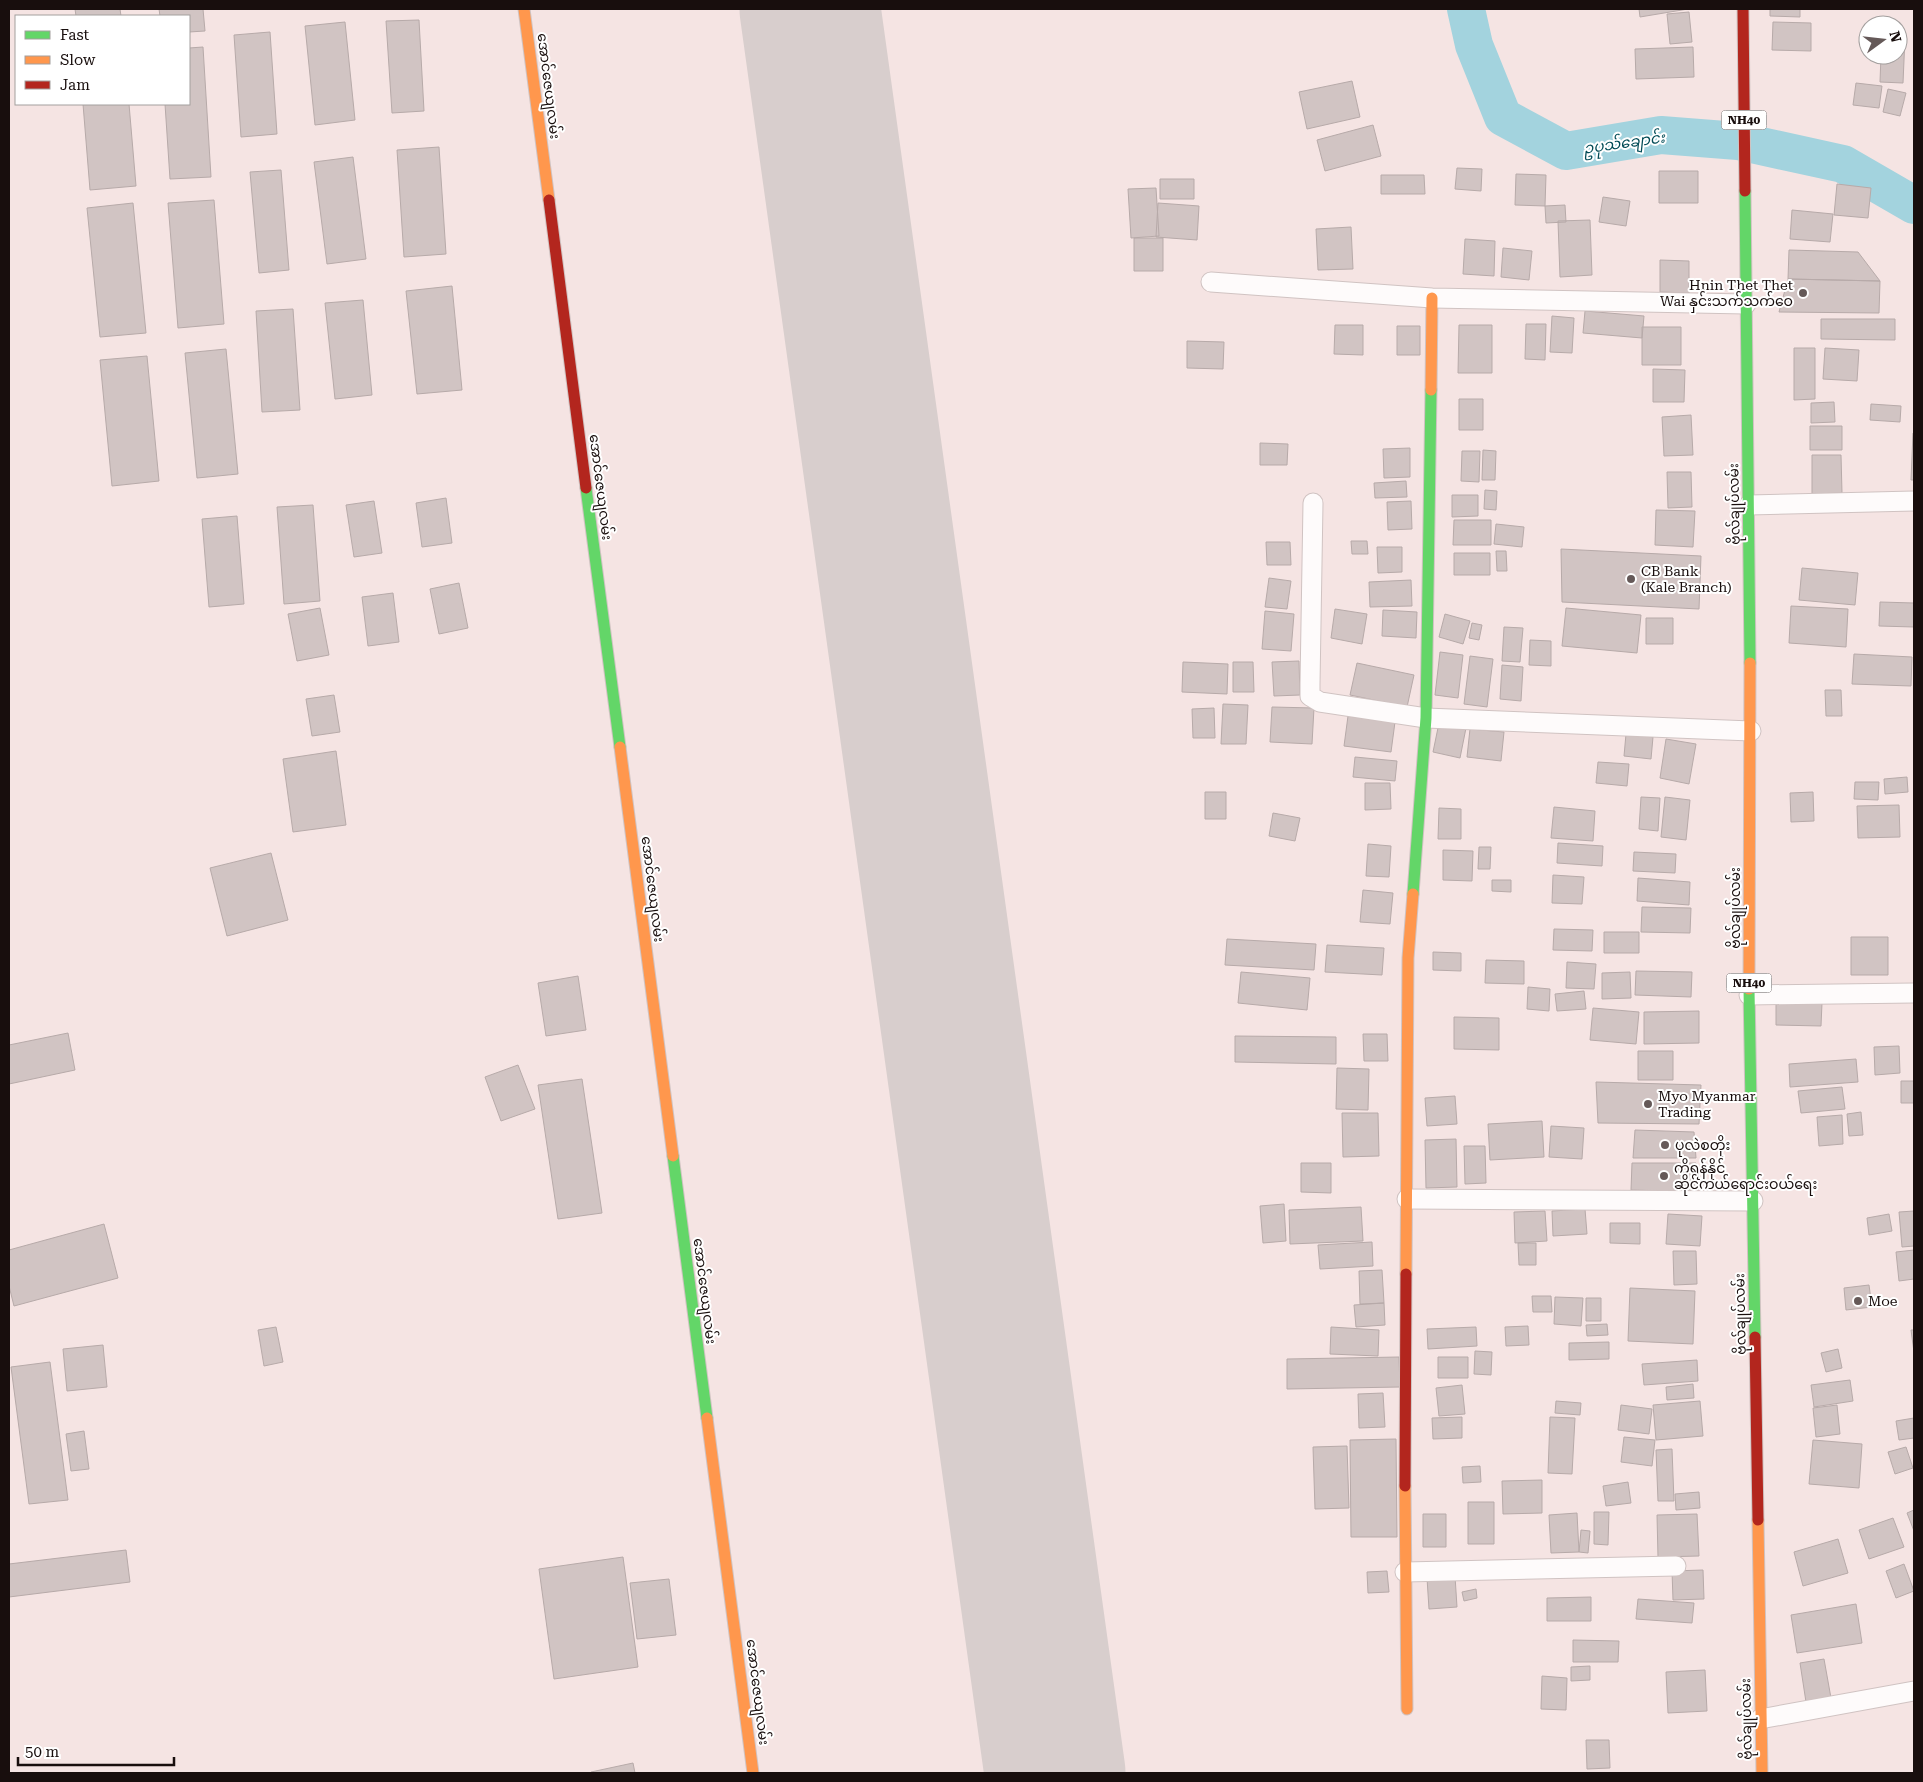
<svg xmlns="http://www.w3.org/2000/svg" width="1923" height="1782" viewBox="0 0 1923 1782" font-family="'Roboto Serif','Noto Sans Myanmar',serif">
<rect width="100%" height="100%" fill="#f5e4e3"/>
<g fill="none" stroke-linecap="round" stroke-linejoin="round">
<!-- river -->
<path stroke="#a3d3de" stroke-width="38" d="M1466 9 1474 45 1503 117 1566 151 1661 135 1738 141 1843 164 1914 205"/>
<!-- runway -->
<path stroke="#d8cecd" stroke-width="141" d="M810 9 1055 1773"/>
</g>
<!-- building -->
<path fill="#d1c4c3" stroke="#b7aaa9" d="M75 9H120L121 16H76Z
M159 9H203L205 31 189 32V16H160Z
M1639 9H1688L1640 17Z
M1770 9H1800V17L1770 16Z
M1689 12 1692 42 1670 44 1667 14Z
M419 20 424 111 392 113 386 21Z
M345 22 355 120 315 125 305 26Z
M1773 22 1811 23V51L1772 50Z
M270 32 277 134 241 137 234 35Z
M1898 37H1905L1903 83 1880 82 1881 55H1898Z
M203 47 211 177 170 179 165 104H189V48Z
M1693 47 1694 77 1636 79 1635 49Z
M1352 81 1360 117 1307 129 1299 92Z
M1856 83 1882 86 1879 108 1853 105Z
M1888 89 1906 93 1900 116 1883 112Z
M83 104H129L136 186 90 190Z
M1373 125 1381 156 1325 171 1317 140Z
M439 147 446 254 404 257 397 150Z
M353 157 366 259 327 264 314 162Z
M1457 168 1482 169 1481 191 1455 189Z
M281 170 289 270 259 273 250 172Z
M1659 171H1698V203H1659Z
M1516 174 1546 175 1545 206 1515 205Z
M1381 175H1424L1425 194H1381Z
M1160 179H1194V199H1160Z
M1837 184 1871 188 1868 218 1834 215Z
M1156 188 1159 236 1131 238 1128 189Z
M1603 197 1630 201 1626 226 1599 222Z
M214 200 224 324 178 328 168 203Z
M133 203 146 333 100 337 87 208Z
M1158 203 1199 206 1197 240 1156 237Z
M1565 205 1566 222 1546 223 1545 206Z
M1792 210 1833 214 1830 242 1790 239Z
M1590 220 1592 275 1560 277 1558 221Z
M1351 227 1353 269 1318 270 1316 229Z
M1134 238H1163V271H1134Z
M1465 239 1495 241 1494 276 1463 274Z
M1503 248 1532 251 1529 280 1501 277Z
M1789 250 1858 252 1880 281 1788 279Z
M1660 260 1689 261V293L1660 292Z
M1788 279 1880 281 1879 313 1779 312Z
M452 286 462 390 417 394 406 291Z
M363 300 372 395 335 399 325 303Z
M293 309 300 410 262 412 256 311Z
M1585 311 1644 316 1642 338 1583 333Z
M1552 316 1574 318 1572 353 1550 352Z
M1821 319H1895V340L1821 339Z
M1526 324H1546L1545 360 1525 359Z
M1335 325H1363V355L1334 354Z
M1459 325H1492V373H1458Z
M1397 326H1420V355H1397Z
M1642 327H1681V365H1642Z
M1187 341 1224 342 1223 369 1187 368Z
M1794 348H1815V399L1794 400Z
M1825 348 1859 350 1857 381 1823 379Z
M226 349 238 474 197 478 185 353Z
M147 356 159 481 112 486 100 360Z
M1653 369 1685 370 1684 402H1653Z
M1459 399H1483V430H1459Z
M1834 402 1835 422 1811 423V403Z
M1871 404 1901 406 1900 422 1870 420Z
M1691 415 1693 455 1664 456 1662 417Z
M1810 426H1842V450H1810Z
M1913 433H1914V480H1911Z
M1260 443 1288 444 1287 465H1260Z
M1410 448V477L1384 478 1383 449Z
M1483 450 1496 451 1495 480H1482Z
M1462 451H1480L1479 482 1461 481Z
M1812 455H1841L1842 493 1812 494Z
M1667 472H1691L1692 507 1668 508Z
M1406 481 1407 497 1375 498 1374 483Z
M1485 490 1497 491 1496 510 1484 509Z
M1452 495H1478V516L1452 517Z
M446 498 452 543 422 547 416 503Z
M374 501 382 553 354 557 346 505Z
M1411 501 1412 529 1388 530 1387 502Z
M313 505 320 601 284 604 277 507Z
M1656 510 1695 511 1693 547 1655 545Z
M237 516 244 604 209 607 202 519Z
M1454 520H1491V545H1453Z
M1496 524 1524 527 1522 547 1494 544Z
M1351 541H1367L1368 554H1352Z
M1266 542H1290L1291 565H1267Z
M1377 547H1402V572L1378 573Z
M1561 549 1701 556 1699 609 1562 602Z
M1496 551H1506L1507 571H1497Z
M1454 553H1490V575H1454Z
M1802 568 1858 573 1855 605 1799 600Z
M1269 578 1291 581 1287 609 1265 607Z
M1411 580 1412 606 1370 607 1369 582Z
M459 583 468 628 439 634 430 589Z
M393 593 399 642 368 646 362 597Z
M1880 602 1914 603V627L1879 626Z
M1791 606 1848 609 1846 647 1789 643Z
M320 608 329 655 297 661 288 614Z
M1566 608 1641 615 1637 653 1562 646Z
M1335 609 1367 614 1362 644 1331 638Z
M1383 610 1417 612 1416 638 1382 636Z
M1265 611 1294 614 1291 651 1262 649Z
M1445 614 1470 621 1463 644 1439 637Z
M1646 618H1673V644H1646Z
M1472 623 1482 625 1479 640 1469 638Z
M1504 627 1523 628 1520 662 1502 661Z
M1530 640 1551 641V666L1529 665Z
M1440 652 1463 655 1458 698 1435 695Z
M1854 654 1912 657 1911 686 1852 684Z
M1470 656 1493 659 1487 707 1464 704Z
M1299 661 1300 695 1274 696 1272 662Z
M1183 662 1228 664 1227 694 1182 692Z
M1233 662H1253L1254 692H1233Z
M1357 663 1414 675 1407 707 1350 695Z
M1502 665 1523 667 1521 701 1500 699Z
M1825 690H1841L1842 716H1826Z
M334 695 340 732 312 736 306 699Z
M1223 704 1248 705 1246 744H1221Z
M1272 707 1314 708 1312 744 1270 742Z
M1214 708 1215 738H1193L1192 709Z
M1348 716 1395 722 1391 752 1344 746Z
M1439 723 1466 728 1460 758 1433 752Z
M1470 729 1504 732 1501 761 1467 757Z
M1626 734 1653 737 1651 759 1624 756Z
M1666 739 1696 744 1689 784 1660 778Z
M336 751 346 825 293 832 283 759Z
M1355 757 1397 761 1395 781 1353 777Z
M1598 762 1629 764 1627 786 1596 783Z
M1907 777 1908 792 1885 794 1884 779Z
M1855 782H1879L1878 800 1854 799Z
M1365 783H1390L1391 809 1365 810Z
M1205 792H1226V819H1205Z
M1813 792 1814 821 1791 822 1790 793Z
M1641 797 1660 798 1658 831 1639 829Z
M1665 797 1690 800 1686 840 1661 837Z
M1899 805 1900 837 1858 838 1857 806Z
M1554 807 1595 811 1593 841 1551 838Z
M1439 808 1461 809V839H1438Z
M1273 813 1300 818 1295 841 1269 836Z
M1558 843 1603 846 1602 866 1557 863Z
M1368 844 1391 846 1389 877 1366 876Z
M1479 847H1491L1490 869H1478Z
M1443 850 1473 851 1472 881 1443 880Z
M1634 852 1676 854 1675 873 1633 871Z
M271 853 288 920 227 936 210 868Z
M1553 875 1584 877 1582 904 1552 903Z
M1638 878 1690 882 1689 905 1637 901Z
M1492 880H1511V892L1492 891Z
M1363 890 1393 893 1390 924 1360 922Z
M1642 907 1691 908 1690 933 1641 932Z
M1554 929 1593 930 1592 951 1553 950Z
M1604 932H1639V953H1604Z
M1851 937H1888V975H1851Z
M1227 939 1316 944 1314 970 1225 965Z
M1327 945 1384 948 1382 975 1325 972Z
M1433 952 1461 953V971L1433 970Z
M1486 960 1524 961V984L1485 983Z
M1567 962 1596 964 1594 989 1566 988Z
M1636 971 1692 972 1691 997 1635 995Z
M1241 972 1310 978 1307 1010 1238 1003Z
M1630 972 1631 998 1602 999V973Z
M578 976 586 1030 546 1036 538 983Z
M1528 987 1550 989 1549 1011 1527 1009Z
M1584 991 1586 1009 1557 1011 1555 994Z
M1776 1002 1822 1003 1821 1026 1776 1025Z
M1593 1008 1639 1012 1636 1044 1590 1040Z
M1699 1011V1043L1644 1044V1012Z
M1454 1017 1499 1018V1050L1454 1049Z
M68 1033 75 1070 9 1084V1045Z
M1363 1034H1387L1388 1061H1364Z
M1235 1036 1336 1037V1064L1235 1062Z
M1899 1046 1900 1073 1875 1075 1874 1047Z
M1638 1051H1673V1080H1638Z
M1856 1059 1858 1082 1790 1087 1789 1064Z
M518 1065 535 1109 501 1121 485 1077Z
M1337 1068 1369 1069 1368 1110 1336 1109Z
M582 1079 602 1213 558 1219 538 1085Z
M1901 1081H1914V1103H1901Z
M1596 1082 1701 1085 1699 1124 1598 1123Z
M1842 1087 1845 1109 1801 1113 1798 1091Z
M1455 1096 1457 1124 1427 1126 1425 1098Z
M1861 1112 1863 1135 1849 1136 1847 1114Z
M1342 1113H1378L1379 1156 1343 1157Z
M1842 1115 1843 1144 1819 1146 1817 1117Z
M1542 1121 1544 1157 1490 1160 1488 1124Z
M1551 1126 1584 1128 1582 1159 1549 1157Z
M1635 1130 1694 1132 1696 1158H1633Z
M1456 1139 1457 1187 1426 1188 1425 1140Z
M1464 1146H1485L1486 1183 1465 1184Z
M1301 1163H1331V1193L1301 1192Z
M1632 1163H1696L1698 1192 1631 1190Z
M1284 1204 1286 1241 1263 1243 1260 1206Z
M1361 1207 1363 1241 1290 1244 1289 1210Z
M1585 1209 1587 1234 1553 1236 1552 1211Z
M1545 1211 1547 1241 1515 1243 1514 1212Z
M1914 1211V1246L1902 1247 1899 1212Z
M1668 1214 1702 1216 1700 1246 1666 1244Z
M1889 1214 1892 1231 1869 1235 1867 1218Z
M1610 1223H1640V1244L1610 1243Z
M104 1224 118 1278 14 1306 9 1286V1250Z
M1372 1242 1373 1266 1320 1269 1318 1245Z
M1518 1243H1536V1265H1519Z
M1914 1250V1279L1899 1281 1896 1252Z
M1673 1251H1696L1697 1284 1674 1285Z
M1382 1270 1384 1303 1360 1304 1359 1271Z
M1869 1285 1872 1307 1846 1310 1844 1288Z
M1630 1288 1695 1291 1693 1344 1628 1341Z
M1532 1296H1551L1552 1312H1533Z
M1555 1297 1583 1298 1581 1326 1554 1324Z
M1586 1298H1601V1321H1586Z
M1384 1303 1385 1325 1356 1327 1354 1305Z
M1607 1324 1608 1335 1587 1336 1586 1325Z
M1528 1326 1529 1345 1506 1346 1505 1327Z
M276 1327 283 1362 264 1366 258 1330Z
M1331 1327 1379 1330 1378 1356 1330 1354Z
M1476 1327 1477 1346 1428 1349 1427 1329Z
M1911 1330H1914V1352Z
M1609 1342V1359L1569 1360V1343Z
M103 1345 107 1387 67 1391 63 1349Z
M1838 1349 1842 1368 1826 1372 1821 1353Z
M1475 1351 1492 1352 1491 1375 1474 1374Z
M1399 1357 1400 1387 1287 1389V1359Z
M1438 1357H1468V1378H1438Z
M1697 1360 1698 1381 1644 1385 1642 1364Z
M50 1362 68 1500 29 1504 11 1367Z
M1850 1380 1853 1401 1814 1407 1811 1385Z
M1693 1384 1694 1398 1667 1400 1666 1387Z
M1462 1385 1465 1414 1439 1416 1436 1388Z
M1383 1393 1385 1427 1359 1428 1358 1394Z
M1556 1401 1581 1403 1580 1415 1555 1413Z
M1700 1401 1703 1436 1656 1440 1653 1405Z
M1621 1405 1652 1409 1649 1434 1618 1430Z
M1837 1405 1840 1434 1816 1437 1813 1408Z
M1462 1417V1438L1433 1439 1432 1418Z
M1550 1417 1575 1418 1572 1474 1548 1473Z
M1914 1418V1438L1899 1440 1896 1421Z
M84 1431 89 1469 71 1471 66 1434Z
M1624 1437 1655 1440 1652 1466 1621 1462Z
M1396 1439 1397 1537H1351L1350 1440Z
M1813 1440 1862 1444 1859 1488 1809 1484Z
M1347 1446 1349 1508 1315 1509 1313 1447Z
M1906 1447 1913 1468 1895 1474 1888 1452Z
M1672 1449 1674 1501H1658L1656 1450Z
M1480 1466 1481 1482 1463 1483 1462 1467Z
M1542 1480V1513L1503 1514 1502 1481Z
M1628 1482 1631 1503 1606 1506 1603 1486Z
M1699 1492 1700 1508 1676 1510 1675 1494Z
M1468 1502H1494V1544H1468Z
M1914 1510V1531L1907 1513Z
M1594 1512H1609L1608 1545 1594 1544Z
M1577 1513 1579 1552 1551 1553 1549 1515Z
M1423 1514H1446V1547H1423Z
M1697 1514 1699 1556 1658 1557 1657 1515Z
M1893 1518 1904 1547 1869 1559 1859 1530Z
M1581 1530 1590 1531 1588 1553 1579 1552Z
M1838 1539 1848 1573 1803 1586 1794 1552Z
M126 1550 130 1582 9 1597V1564Z
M623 1557 638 1667 554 1679 539 1569Z
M1904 1564 1914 1591 1896 1598 1886 1571Z
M1703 1570 1704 1599 1673 1600 1672 1571Z
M1387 1571 1389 1592 1368 1593 1367 1572Z
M1455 1576 1457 1607 1429 1609 1427 1578Z
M669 1579 676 1635 637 1639 630 1583Z
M1476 1589 1477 1598 1464 1601 1462 1592Z
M1591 1597V1621H1547V1598Z
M1638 1599 1694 1603 1692 1623 1636 1619Z
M1856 1604 1862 1643 1797 1653 1791 1615Z
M1573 1640 1619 1641 1618 1662H1573Z
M1824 1659 1831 1698 1806 1702 1800 1663Z
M1590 1666V1680L1571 1681V1667Z
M1705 1670 1707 1711 1668 1713 1666 1672Z
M1542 1676 1567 1678 1566 1710 1541 1709Z
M1586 1740H1609L1610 1768 1587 1769Z
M633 1763 635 1773H591V1772Z"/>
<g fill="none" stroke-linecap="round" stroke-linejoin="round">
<!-- street casing -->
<g stroke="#d0c3c2" stroke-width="21">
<path id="street" d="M1211 282 1432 298 1746 304
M1313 503 1310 684V696L1320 702 1426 718 1751 731
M1749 505 1914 501
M1749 995 1914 993
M1407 1199 1753 1201
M1405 1572 1676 1566
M1760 1719 1914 1691"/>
</g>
<!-- fast casing -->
<g stroke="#d0c3c2" stroke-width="13">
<path id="fast" d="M1745 191 1750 663
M586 488 620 747
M1413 894 1426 718 1431 390
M1749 989 1755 1337
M673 1156 707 1418"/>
</g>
<!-- slow casing -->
<g stroke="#d0c3c2" stroke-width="13">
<path id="slow" d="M524 9 549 200
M1431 390 1432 298
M620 747 673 1156
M1749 989 1750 663
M1406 1274 1408 958 1413 894
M707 1418 753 1773
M1405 1486 1407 1709
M1758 1520 1762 1773"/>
</g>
<!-- jam casing -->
<g stroke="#d0c3c2" stroke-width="13">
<path id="jam" d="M1743 9 1745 191
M549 200 586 488
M1755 1337 1758 1520
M1405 1486 1406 1274"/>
</g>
<!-- street -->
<use href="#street" stroke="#fefbfb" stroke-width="19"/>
<!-- fast -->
<use href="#fast" stroke="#63d668" stroke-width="11"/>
<!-- slow -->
<use href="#slow" stroke="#ff974d" stroke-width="11"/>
<!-- jam -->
<use href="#jam" stroke="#b3261e" stroke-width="11"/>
</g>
<!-- markers -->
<g fill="#655958" stroke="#fff" stroke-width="2">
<circle cx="1803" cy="293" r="5"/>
<circle cx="1631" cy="579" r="5"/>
<circle cx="1648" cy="1104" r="5"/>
<circle cx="1665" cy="1145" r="5"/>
<circle cx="1664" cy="1176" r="5"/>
<circle cx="1858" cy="1301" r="5"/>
</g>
<g text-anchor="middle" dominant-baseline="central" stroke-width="4" stroke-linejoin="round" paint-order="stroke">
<!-- shield labels -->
<g fill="#fff" stroke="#5d5656" stroke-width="1">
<rect x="1721.5" y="110.5" width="45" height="19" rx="4"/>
<rect x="1726.5" y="973.5" width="45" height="19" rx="4"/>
</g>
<g font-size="12" font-weight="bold" fill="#180e0d">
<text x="1744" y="120">NH40</text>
<text x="1749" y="983">NH40</text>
</g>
<!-- street labels -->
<g font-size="14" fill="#180e0d" stroke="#fff">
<text transform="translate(549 86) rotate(83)">အောင်ဇေယျလမ်း</text>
<text transform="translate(601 487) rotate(83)">အောင်ဇေယျလမ်း</text>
<text transform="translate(1734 504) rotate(-91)">ဗိုလ်ချုပ်လမ်း</text>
<text transform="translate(653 889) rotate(83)">အောင်ဇေယျလမ်း</text>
<text transform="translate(1735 908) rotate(-90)">ဗိုလ်ချုပ်လမ်း</text>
<text transform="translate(705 1291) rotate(83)">အောင်ဇေယျလမ်း</text>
<text transform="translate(1740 1314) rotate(-91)">ဗိုလ်ချုပ်လမ်း</text>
<text transform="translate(758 1692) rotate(83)">အောင်ဇေယျလမ်း</text>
<text transform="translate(1746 1719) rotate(-91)">ဗိုလ်ချုပ်လမ်း</text>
</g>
<!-- poi labels -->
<g font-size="14" fill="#180e0d" stroke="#fff" text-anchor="start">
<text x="1793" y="285" text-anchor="end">Hnin Thet Thet<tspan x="1793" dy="16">Wai နှင်းသက်သက်ဝေ</tspan></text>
<text x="1641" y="571">CB Bank<tspan x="1641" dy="16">(Kale Branch)</tspan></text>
<text x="1658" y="1096">Myo Myanmar<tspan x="1658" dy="16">Trading</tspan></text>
<text x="1675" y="1145">ပုလဲစတိုး</text>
<text x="1674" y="1168">ကိုရန်နိုင်<tspan x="1674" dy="16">ဆိုင်ကယ်ရောင်းဝယ်ရေး</tspan></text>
<text x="1868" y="1301">Moe</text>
</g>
<!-- water labels -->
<g font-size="15" font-style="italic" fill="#024b56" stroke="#fff">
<text transform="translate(1624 143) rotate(-8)">ဥပုသ်ချောင်း</text>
</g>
</g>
<!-- border -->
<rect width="1923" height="1782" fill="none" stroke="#180e0d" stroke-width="20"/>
<!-- legend -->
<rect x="15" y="15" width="175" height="90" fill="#ffffff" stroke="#a39f9e"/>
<rect x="25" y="31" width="25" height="8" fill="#63d668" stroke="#a39f9e"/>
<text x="60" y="40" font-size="15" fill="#180e0d">Fast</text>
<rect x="25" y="56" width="25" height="8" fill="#ff974d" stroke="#a39f9e"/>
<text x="60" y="65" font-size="15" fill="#180e0d">Slow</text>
<rect x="25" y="81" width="25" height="8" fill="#b3261e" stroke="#a39f9e"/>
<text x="60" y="90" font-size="15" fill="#180e0d">Jam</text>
<!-- north arrow -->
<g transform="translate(1883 40) rotate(75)"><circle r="24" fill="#ffffff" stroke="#a39f9e"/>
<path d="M0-4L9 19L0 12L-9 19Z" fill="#655958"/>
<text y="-8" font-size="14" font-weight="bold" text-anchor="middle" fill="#180e0d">N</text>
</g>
<!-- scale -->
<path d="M18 1757v8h156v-8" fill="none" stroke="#180e0d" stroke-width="2.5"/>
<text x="25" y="1757" font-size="15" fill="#180e0d" stroke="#ffffff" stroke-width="4" paint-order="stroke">50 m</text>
</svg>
